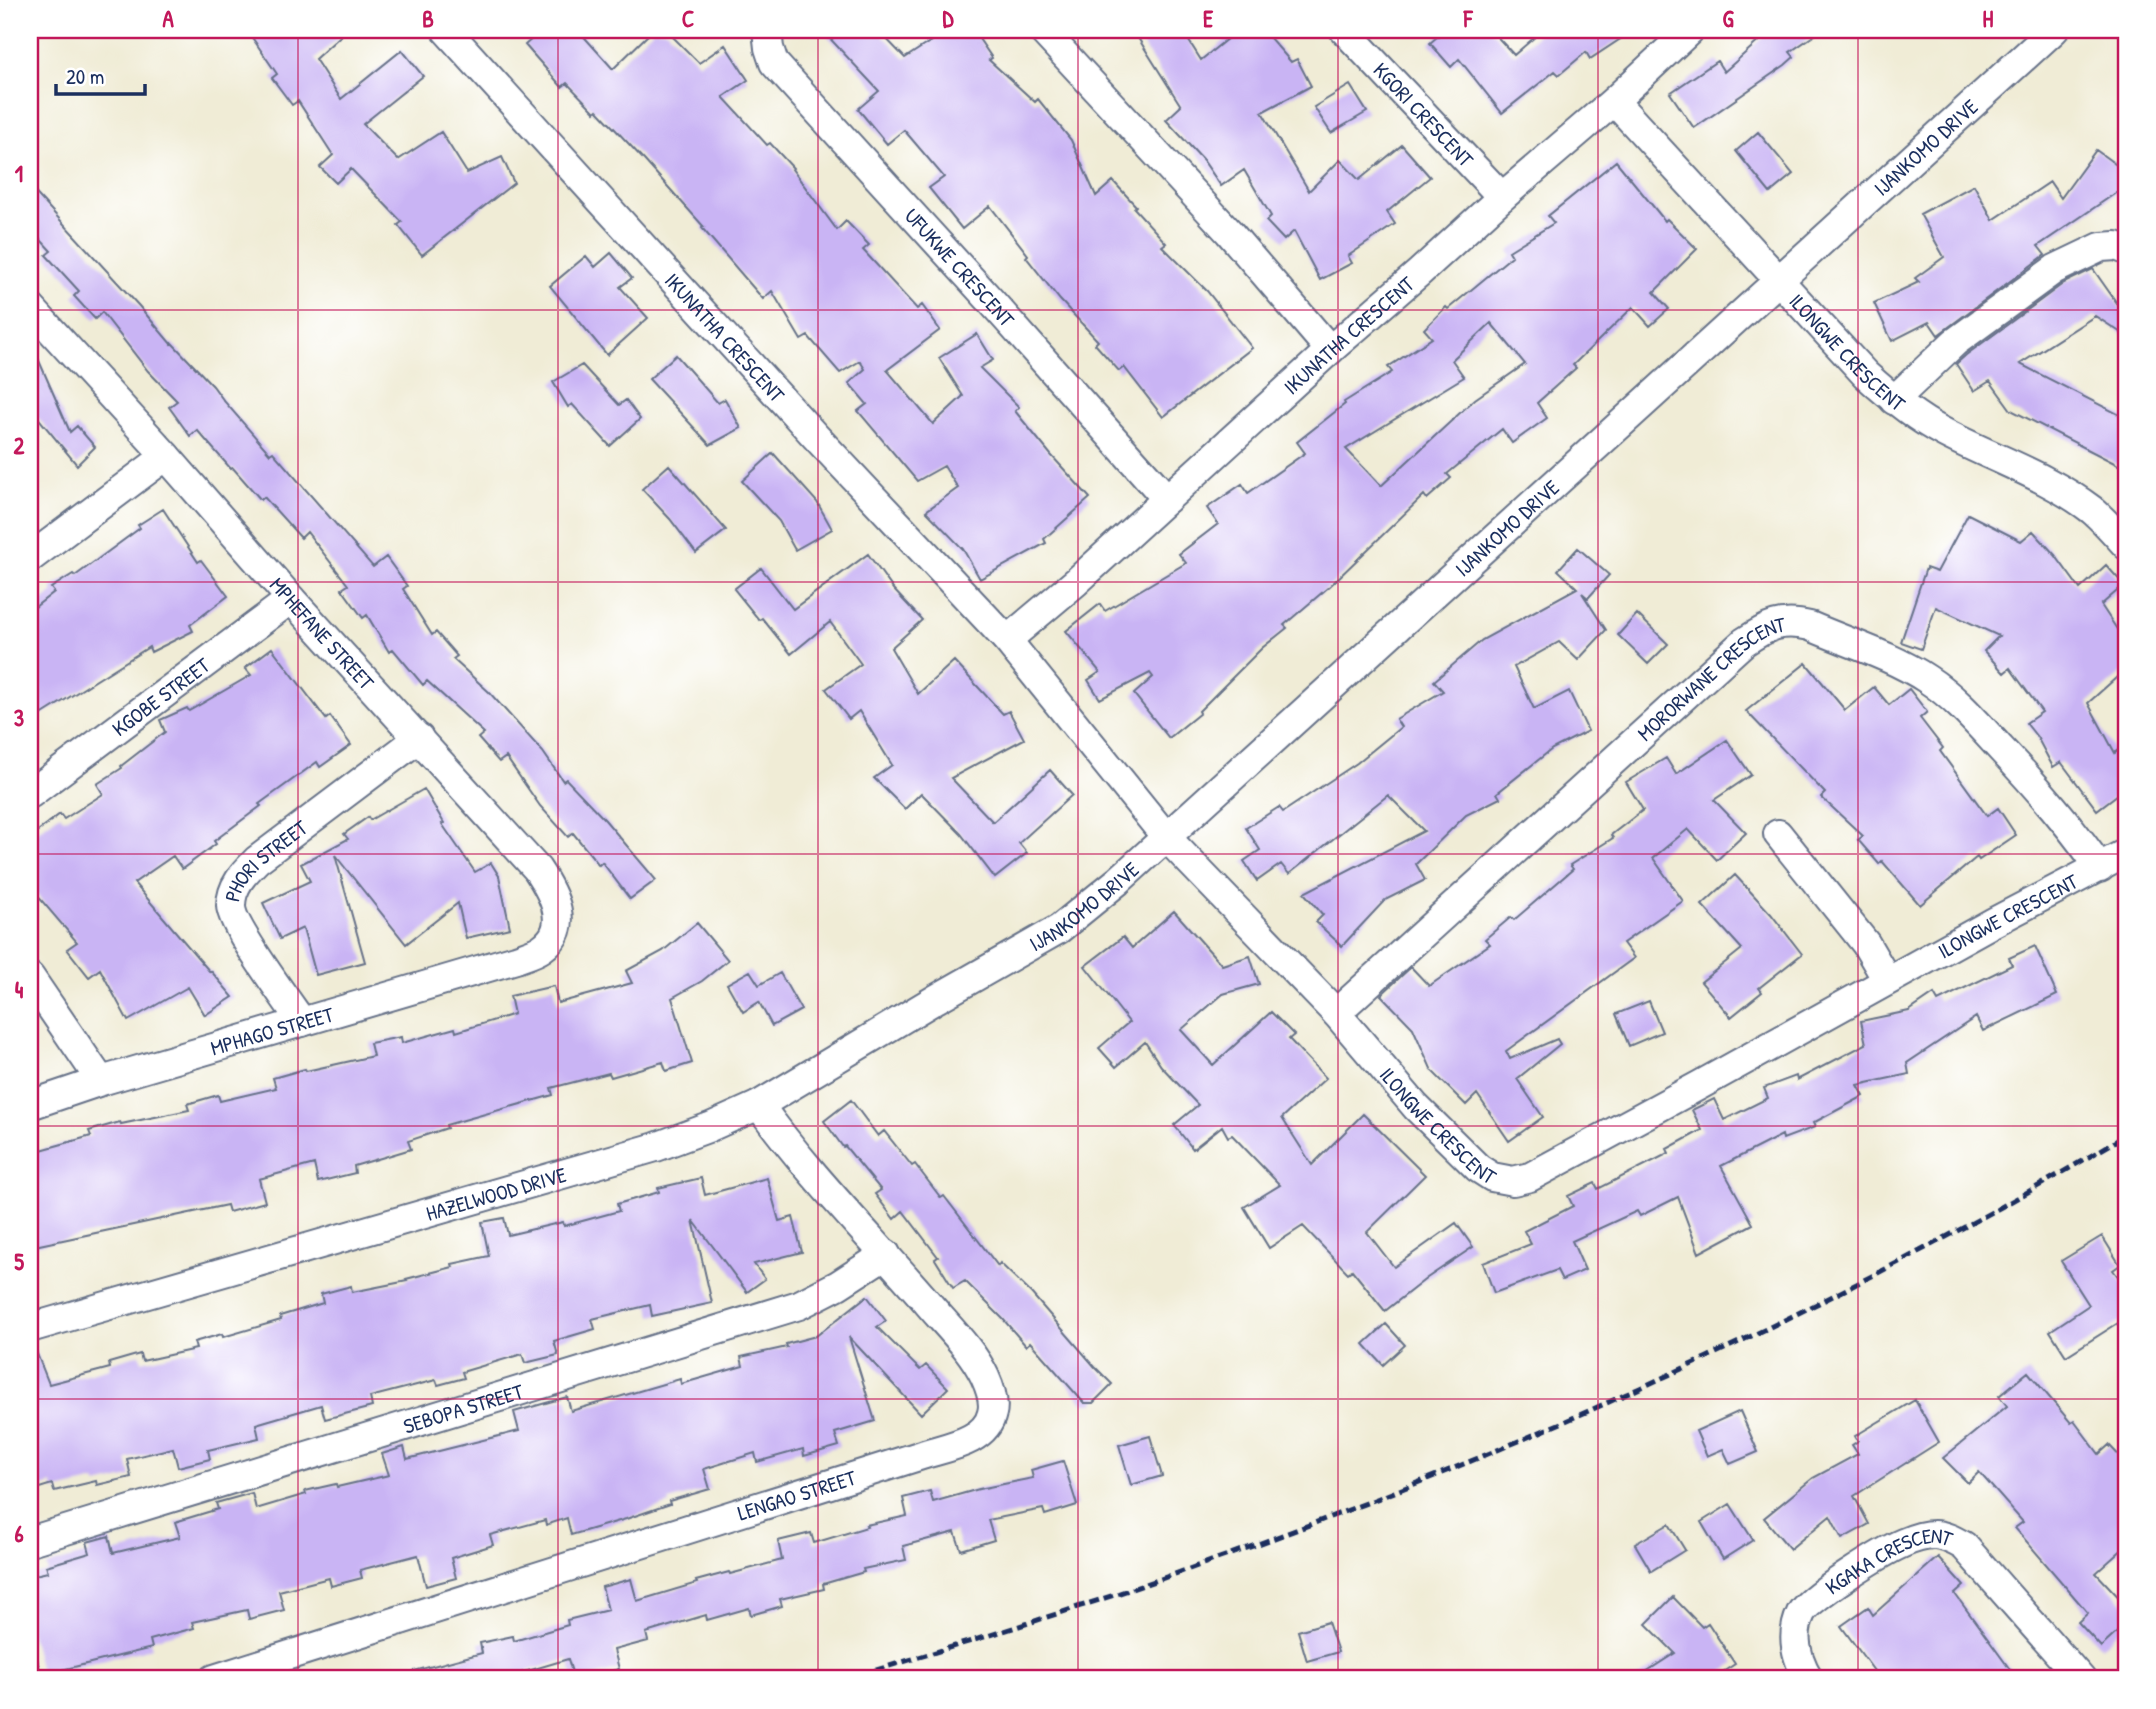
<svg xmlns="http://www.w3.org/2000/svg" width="2156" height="1709" viewBox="0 0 2156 1709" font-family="'Patrick Hand',sans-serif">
<rect width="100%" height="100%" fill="#fff"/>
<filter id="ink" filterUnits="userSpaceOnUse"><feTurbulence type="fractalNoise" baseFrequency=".0143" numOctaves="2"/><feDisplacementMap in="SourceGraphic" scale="14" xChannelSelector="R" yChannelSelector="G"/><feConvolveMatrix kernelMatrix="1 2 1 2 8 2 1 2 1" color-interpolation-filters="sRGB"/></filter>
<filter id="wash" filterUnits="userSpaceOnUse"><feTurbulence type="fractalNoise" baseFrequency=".00686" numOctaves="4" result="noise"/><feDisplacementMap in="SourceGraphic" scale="28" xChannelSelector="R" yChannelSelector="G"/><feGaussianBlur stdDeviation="1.57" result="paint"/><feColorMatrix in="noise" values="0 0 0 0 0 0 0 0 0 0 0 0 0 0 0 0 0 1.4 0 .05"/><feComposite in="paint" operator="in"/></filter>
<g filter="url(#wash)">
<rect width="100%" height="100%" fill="#f0ecd6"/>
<g id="blocks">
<!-- building -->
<path fill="#c9b4f4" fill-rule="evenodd" d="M247 30H347L315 59 341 99 402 50 423 76 363 124 398 160 441 132 467 173 502 157 514 183 422 255 398 225 402 222 351 169 336 183 320 167 333 155 298 101 292 105 272 78 277 74Z
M542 30H578L613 69 653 30H666L699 63 725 45 748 80 723 97 767 145 770 143 793 168 792 169 837 230 846 221 869 245 863 250 917 309 922 305 940 330 887 370 933 424 963 396 939 358 977 334 993 360 980 368 1019 407 1015 411 1051 455 1090 498 1044 539 1046 543 980 579 963 549 926 511 958 488 944 466 917 481 858 411 867 404 849 383 865 369 860 361 840 373 808 336 801 340 772 291 763 299 702 228 704 227 644 160 597 110 595 112 567 83 562 87 525 45Z
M822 30H878L905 58 948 30H973L992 58 989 60 1035 102 1038 99 1071 140 1096 196 1113 181 1136 206 1134 208 1166 243 1162 246 1207 291 1252 348 1163 417 1124 367 1119 371 1095 344 1098 341 1060 300 1026 257 1028 255 990 206 962 229 929 188 944 177 904 130 887 144 858 109 879 91Z
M1133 30H1182L1201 60 1238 30H1263L1291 62 1297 59 1311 86 1262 112 1309 191 1340 160 1359 180 1402 145 1430 177 1387 212 1395 224 1348 256 1352 263 1320 280 1294 231 1284 240 1266 221 1271 216 1244 170 1221 186 1203 160 1166 120 1181 106Z
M1445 30H1491L1514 55 1543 30H1634L1590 59 1586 52 1559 75 1555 71 1502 113 1459 59 1451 67 1430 43Z
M1771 30H1822L1790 52 1794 57 1785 65 1694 128 1670 93 1717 61 1724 72Z
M1350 85 1367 112 1331 133 1314 107Z
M1758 132 1793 174 1770 193 1736 151Z
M2096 150 2126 172V186L2038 246 2045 255 1938 335 1929 322 1892 341 1874 303 1919 282 1915 278 1944 257 1920 214 1974 185 1993 220 2050 182 2061 198Z
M1616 161 1665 221 1667 219 1697 249 1654 292 1669 309 1650 326 1633 307 1573 365 1576 368 1537 403 1547 418 1512 443 1502 429 1447 474 1451 478 1427 499 1424 495 1331 585 1284 625 1287 628 1262 648 1199 711 1200 713 1169 738 1134 694 1153 677 1150 673 1100 699 1088 680 1100 672 1066 631 1100 604 1105 611 1186 563 1179 554 1218 524 1207 508 1242 484 1248 493 1305 453 1297 442 1345 404 1344 402 1392 372 1388 367 1432 338 1424 329 1446 307 1448 309 1512 256 1509 251 1554 223 1548 216ZM1491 323 1525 364 1475 399 1381 486 1346 449 1464 377 1452 360Z
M30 187 139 306 171 344 172 343 213 386 224 401 270 454 273 452 373 567 386 557 407 586 403 589 432 635 436 632 457 656 453 659 489 692 543 752 563 781 566 779 605 820 656 880 630 899 602 862 599 865 573 833 568 837 540 806 506 757 499 762 478 738 484 733 427 681 423 685 393 649 389 652 367 615 363 618 342 589 348 585 307 532 301 538 264 497 261 500 233 468 231 469 197 430 190 436 169 407 177 401 148 371 102 312 95 319 74 296 79 291 46 255 51 251 30 228Z
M611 253 632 278 620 287 648 318 607 355 550 286 586 256 595 267Z
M2093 269 2126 316V336L2095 316 2020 364 2126 418V469L2011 410 1990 381 1974 391 1956 364 1966 355 2064 283Z
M30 340 70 432 77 426 95 447 77 465 30 408Z
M676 355 718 403 725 399 741 428 710 445 649 379Z
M582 365 619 405 626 400 640 419 610 446 572 404 568 407 553 382Z
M773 453 817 502 832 529 795 550 779 521 742 481Z
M669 465 726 530 696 553 670 519 642 489Z
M163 509 198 562 201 560 228 596 190 625 193 631 151 652 149 647 30 722V611L54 592 51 588 73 574 75 576 140 528 138 525Z
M1968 514 2021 541 2033 531 2055 555 2080 589 2106 565 2124 585 2101 605 2126 643V669L2088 703 2115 753 2126 745V788L2097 810 2061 762 2053 767 2037 737 2026 723 2042 712 2010 668 2004 673 1984 651 1999 636 1936 607 1921 649 1901 642 1926 568 1937 572Z
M1578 548 1609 575 1588 598 1582 593 1606 630 1578 660 1559 642 1514 667 1534 709 1569 691 1588 731 1552 749 1497 793 1500 798 1466 815 1416 864 1425 880 1385 900 1342 946 1316 922 1323 915 1304 893 1424 831 1388 795 1289 874 1281 864 1257 881 1244 861 1260 850 1246 828 1279 807 1283 812 1357 763 1401 727 1396 719 1443 691 1434 681 1482 640 1577 588 1558 570Z
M868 554 893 589 922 620 891 648 918 694 954 661 1003 714 1009 711 1024 739 951 778 993 822 1050 770 1072 795 1019 843 1027 853 995 878 961 834 921 793 905 809 874 778 892 765 859 711 849 719 826 689 861 664 830 622 791 654 762 618 759 620 734 589 761 568 793 609Z
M1637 614 1668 644 1648 664 1618 635Z
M272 648 326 719 330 716 351 745 320 767 317 762 259 804 261 806 214 841 216 844 182 869 173 856 134 883 210 972 211 971 233 997 205 1015 188 987 128 1021 100 969 89 977 67 949 77 942 30 887V837L60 814 64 819 103 794 97 784 122 768 121 766 165 732 160 720 187 708 189 711 251 675 245 668Z
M1806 663 1845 710 1874 687 1889 705 1909 689 1927 712 1920 718 1943 748 1940 751 1987 816 1998 808 2016 835 1979 860 1977 857 1920 905 1882 861 1879 864 1858 840 1863 836 1821 797 1825 793 1746 711Z
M1727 740 1751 775 1714 800 1746 833 1717 860 1688 829 1653 858 1683 901 1623 943 1634 958 1506 1051 1510 1059 1557 1039 1560 1044 1517 1079 1543 1117 1509 1141 1477 1094 1466 1105 1432 1071 1413 1028 1381 995 1411 967 1429 986 1490 944 1485 939 1511 917 1514 920 1573 869 1570 865 1613 838 1611 835 1643 810 1626 782 1666 758 1676 774Z
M424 789 444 823 442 824 475 872 491 863 499 876 510 928 466 938 458 903 406 944 335 855 365 962 316 975 303 928 280 939 263 903 310 881 301 864 348 839 344 834 368 817 370 820Z
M1735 875 1771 914 1802 954 1759 988 1762 992 1731 1017 1701 982 1742 949 1702 905Z
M1174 911 1222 965 1250 956 1259 984 1223 994 1181 1030 1213 1065 1271 1012 1294 1035 1289 1039 1326 1078 1282 1118 1312 1165 1363 1114 1425 1175 1367 1232 1394 1267 1456 1223 1473 1247 1427 1278 1385 1311 1352 1270 1348 1273 1303 1226 1269 1248 1244 1207 1280 1185 1232 1135 1228 1137 1222 1126 1193 1149 1174 1125 1198 1105 1161 1066 1145 1042 1116 1067 1099 1048 1129 1022 1085 966 1123 937 1132 948Z
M697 923 728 960 702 981 672 998 692 1063 666 1071 663 1062 611 1077 609 1073 551 1088 553 1095 446 1125 447 1128 408 1141 411 1149 354 1166 355 1173 318 1182 314 1164 259 1179 265 1202 229 1212 227 1205 30 1247V1153L91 1136 89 1131 120 1122 121 1124 189 1110 187 1104 218 1095 220 1101 276 1088 273 1078 305 1069 306 1071 373 1056 370 1043 401 1037 402 1043 455 1028 456 1032 514 1014 510 996 554 986 558 1003 632 983 626 971 663 951Z
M2035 946 2057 995 1983 1031 1976 1017 1907 1063 1909 1074 1858 1085 1864 1096 1813 1123 1815 1127 1783 1139 1782 1135 1721 1166 1753 1224 1699 1253 1678 1197 1640 1216 1637 1211 1572 1241 1585 1270 1562 1280 1557 1270 1494 1293 1483 1263 1531 1244 1524 1231 1573 1206 1568 1196 1595 1183 1598 1189 1669 1153 1667 1149 1702 1130 1692 1110 1714 1099 1724 1120 1768 1098 1764 1088 1796 1076 1797 1080 1866 1044 1861 1021 1909 1011 1934 994 1938 1001 2012 965 2009 958Z
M750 971 759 985 780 973 801 1010 772 1026 759 1002 743 1012 727 984Z
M1649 1001 1662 1032 1629 1046 1616 1014Z
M851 1100 878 1136 884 1131 912 1166 915 1164 941 1198 944 1196 998 1266 1000 1263 1031 1293 1095 1367 1112 1384 1093 1403H1084L1030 1342 1026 1346 1003 1319 965 1281 953 1288 935 1259 938 1257 903 1211 894 1219 875 1194 881 1190 845 1146 843 1147 824 1121Z
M701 1178 705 1195 767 1178 779 1221 793 1217 802 1252 754 1264 765 1279 747 1292 693 1220 712 1303 652 1316 650 1305 592 1319 595 1329 554 1341 558 1355 525 1363 522 1354 462 1372 464 1378 438 1385 436 1380 370 1397 372 1407 325 1419 321 1405 256 1424 259 1438 208 1450 210 1459 178 1467 173 1448 127 1459 131 1477 97 1485 96 1481 54 1491 52 1484 30 1491V1344H33L49 1384 110 1368 109 1363 140 1354 142 1361 196 1349 194 1342 222 1334 223 1337 281 1320 280 1316 323 1303 321 1294 351 1286 352 1292 407 1281 406 1279 453 1267 452 1264 489 1256 482 1222 504 1218 508 1235 563 1222 564 1226 619 1211 617 1204 659 1192 658 1188Z
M2102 1236 2120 1265 2113 1270 2126 1287V1318L2066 1356 2050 1331 2089 1305 2061 1261Z
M867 1296 886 1321 877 1327 920 1370 926 1365 948 1388 921 1414 849 1337 875 1421 835 1433 839 1446 804 1456 803 1449 757 1462 755 1453 704 1469 710 1489 669 1501 670 1504 626 1519 571 1535 567 1518 546 1525 545 1520 490 1535 493 1545 451 1558 456 1578 426 1586 418 1555 360 1570 362 1578 331 1586 329 1578 279 1591 284 1610 249 1619 247 1610 192 1622 194 1628 150 1640 152 1648 41 1675 30 1630V1576L48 1572 46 1566 90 1553 87 1542 109 1536 113 1553 180 1537 175 1522 218 1509 216 1503 252 1493 256 1509 306 1494 305 1491 336 1484 337 1487 389 1475 382 1454 404 1447 407 1459 519 1431 514 1412 567 1397 571 1411 680 1379 681 1384 743 1366 741 1357 787 1347 786 1344 816 1336Z
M1386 1324 1405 1345 1383 1365 1364 1344Z
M2028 1372 2071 1423 2074 1421 2099 1454 2109 1445 2126 1463V1546L2096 1573 2126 1605V1624L2101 1647 2078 1622 2088 1613 2015 1528 2023 1522 1979 1472 1968 1483 1943 1458 2007 1406 1999 1396Z
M1915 1400 1939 1442 1854 1496 1869 1524 1842 1539 1830 1516 1790 1549 1764 1518 1813 1478 1858 1454 1852 1445 1858 1441 1855 1436Z
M1740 1411 1758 1452 1730 1464 1723 1449 1707 1456 1696 1431Z
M1150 1436 1162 1476 1131 1485 1119 1445Z
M1063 1461 1077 1505 1045 1515 1043 1509 988 1520 994 1540 961 1550 955 1532 903 1546 906 1560 863 1569 864 1572 823 1584 824 1589 780 1599 782 1606 751 1615 749 1608 707 1620 706 1615 646 1633 648 1641 614 1650 619 1669 584 1679H574L568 1659 521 1673 522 1679H415L414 1671 482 1653 480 1643 513 1636 514 1641 568 1625 567 1620 608 1610 602 1587 631 1579 637 1601 697 1583 696 1581 729 1572 730 1574 782 1560 778 1541 811 1533 814 1543 867 1527 866 1525 907 1516 903 1498 930 1491 933 1502 979 1489 1033 1478 1031 1470Z
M1730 1504 1753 1540 1723 1559 1701 1522Z
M1669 1524 1685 1550 1651 1571 1635 1544Z
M1938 1557 1964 1586 1955 1594 2017 1679H1880L1841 1626 1868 1607 1873 1615Z
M1673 1597 1702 1627 1708 1623 1735 1664 1712 1679H1635L1675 1653 1646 1624Z
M1328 1622 1338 1652 1307 1661 1298 1631Z"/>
</g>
</g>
<g filter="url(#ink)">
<use href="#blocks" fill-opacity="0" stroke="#667188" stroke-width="2"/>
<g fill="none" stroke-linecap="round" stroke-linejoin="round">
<!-- street casing -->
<g stroke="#667188" stroke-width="32">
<g id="street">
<path id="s1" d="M446 30 815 436 1007 640 1166 837 1336 1013 1416 1107 1478 1168 1492 1177 1513 1181 1530 1177 1700 1085 1992 923 2126 853"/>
<path id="s2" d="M767 30 769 48 774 63 990 300 1167 499"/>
<path d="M1042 30 1229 232 1330 350"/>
<path id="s3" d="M1344 30 1502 197"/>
<path id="s4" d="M1614 101 1865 374C1889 396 1914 417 1943 432 1992 458 2048 476 2092 510 2104 520 2115 533 2126 545"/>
<path id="s5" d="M30 307 166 456 291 599 537 869C553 893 572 927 542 948 535 953 524 956 516 959L101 1081 30 1105"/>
<path d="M1894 400 1955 342 2055 269 2101 247 2116 246 2126 250"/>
<path d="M30 558 166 456"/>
<path id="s6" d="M1007 640 1076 582 1330 350 1420 272 1502 197 1614 101 1690 30"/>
<path id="s7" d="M30 794 291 599"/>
<path d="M1778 834 1866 944 1887 980"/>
<path d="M30 977 101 1081"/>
<path id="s8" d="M1336 1013 1744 642C1768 626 1781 619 1810 626 1849 643 1892 656 1927 679 1955 697 1978 724 2001 749 2037 787 2070 825 2100 868"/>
<path id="s9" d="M302 1022C288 1002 231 925 231 906 231 886 244 873 257 860L419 738"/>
<path id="s10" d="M30 1328 656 1147 710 1127 759 1105 936 999 1059 929 1118 881 2054 30"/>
<path id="s11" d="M30 1541 799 1305 838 1285 886 1254"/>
<path id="s12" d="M214 1679 922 1455C946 1447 986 1442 992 1413 995 1402 990 1388 985 1377 972 1349 946 1325 926 1301 870 1236 809 1175 759 1105"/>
<path id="s13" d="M1809 1679C1796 1658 1790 1636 1801 1613 1809 1597 1884 1551 1903 1543 1912 1539 1923 1535 1934 1535 1945 1535 1955 1541 1964 1546L2081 1679"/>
</g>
</g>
<!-- street -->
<use href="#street" stroke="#fff" stroke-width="28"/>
<!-- rail -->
<path stroke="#1b2f5e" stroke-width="5" stroke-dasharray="10 5" stroke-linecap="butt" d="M846 1679C960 1645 1074 1610 1186 1570 1511 1455 1830 1312 2126 1135"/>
</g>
</g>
<!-- grid -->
<path fill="none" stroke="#c2185b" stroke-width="2" stroke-opacity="0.55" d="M298 30V1679M558 30V1679M818 30V1679M1078 30V1679M1338 30V1679M1598 30V1679M1858 30V1679M30 310H2126M30 582H2126M30 854H2126M30 1126H2126M30 1399H2126"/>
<g text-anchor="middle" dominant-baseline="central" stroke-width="6" stroke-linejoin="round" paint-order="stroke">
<!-- street labels -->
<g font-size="21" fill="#1b2f5e" stroke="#fff">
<text stroke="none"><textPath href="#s3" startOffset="116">KGORI CRESCENT</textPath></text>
<text stroke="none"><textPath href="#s10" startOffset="2278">IJANKOMO DRIVE</textPath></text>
<text stroke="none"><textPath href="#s2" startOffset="310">UFUKWE CRESCENT</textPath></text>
<text stroke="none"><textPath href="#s6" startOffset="458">IKUNATHA CRESCENT</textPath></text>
<text stroke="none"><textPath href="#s1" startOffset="415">IKUNATHA CRESCENT</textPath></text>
<text stroke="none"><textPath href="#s4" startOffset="343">ILONGWE CRESCENT</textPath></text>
<text stroke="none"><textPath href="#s10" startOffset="1712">IJANKOMO DRIVE</textPath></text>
<text stroke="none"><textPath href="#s5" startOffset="438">MPHEFANE STREET</textPath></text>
<text stroke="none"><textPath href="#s8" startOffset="504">MORORWANE CRESCENT</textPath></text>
<text stroke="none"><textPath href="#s7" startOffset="163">KGOBE STREET</textPath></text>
<text stroke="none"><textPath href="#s9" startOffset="196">PHORI STREET</textPath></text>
<text stroke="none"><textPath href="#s10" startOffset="1144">IJANKOMO DRIVE</textPath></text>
<text stroke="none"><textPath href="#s1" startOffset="2137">ILONGWE CRESCENT</textPath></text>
<text transform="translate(272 1031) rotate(-16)">MPHAGO STREET</text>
<text stroke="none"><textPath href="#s1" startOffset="1479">ILONGWE CRESCENT</textPath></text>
<text stroke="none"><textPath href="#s10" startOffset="485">HAZELWOOD DRIVE</textPath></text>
<text stroke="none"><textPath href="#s11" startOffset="453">SEBOPA STREET</textPath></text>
<text stroke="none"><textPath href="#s12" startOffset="611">LENGAO STREET</textPath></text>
<text stroke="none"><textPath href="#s13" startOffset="175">KGAKA CRESCENT</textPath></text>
</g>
</g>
<!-- margin -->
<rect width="2156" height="1709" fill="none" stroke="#fff" stroke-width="77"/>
<!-- scale -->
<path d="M56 84v10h89v-10" fill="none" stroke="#1b2f5e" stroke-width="3.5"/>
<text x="66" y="84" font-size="21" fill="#1b2f5e" stroke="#ffffff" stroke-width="5" paint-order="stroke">20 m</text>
<rect x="38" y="38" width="2080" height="1632" fill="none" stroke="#c2185b" stroke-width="2.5"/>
<g font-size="23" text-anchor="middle" font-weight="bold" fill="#c2185b">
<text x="168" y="27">A</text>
<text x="428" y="27">B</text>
<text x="688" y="27">C</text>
<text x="948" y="27">D</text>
<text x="1208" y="27">E</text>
<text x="1468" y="27">F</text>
<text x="1728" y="27">G</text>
<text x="1988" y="27">H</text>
<text x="19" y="182">1</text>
<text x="19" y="454">2</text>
<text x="19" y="726">3</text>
<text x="19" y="998">4</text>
<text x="19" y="1270">5</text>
<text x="19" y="1542">6</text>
</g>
</svg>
